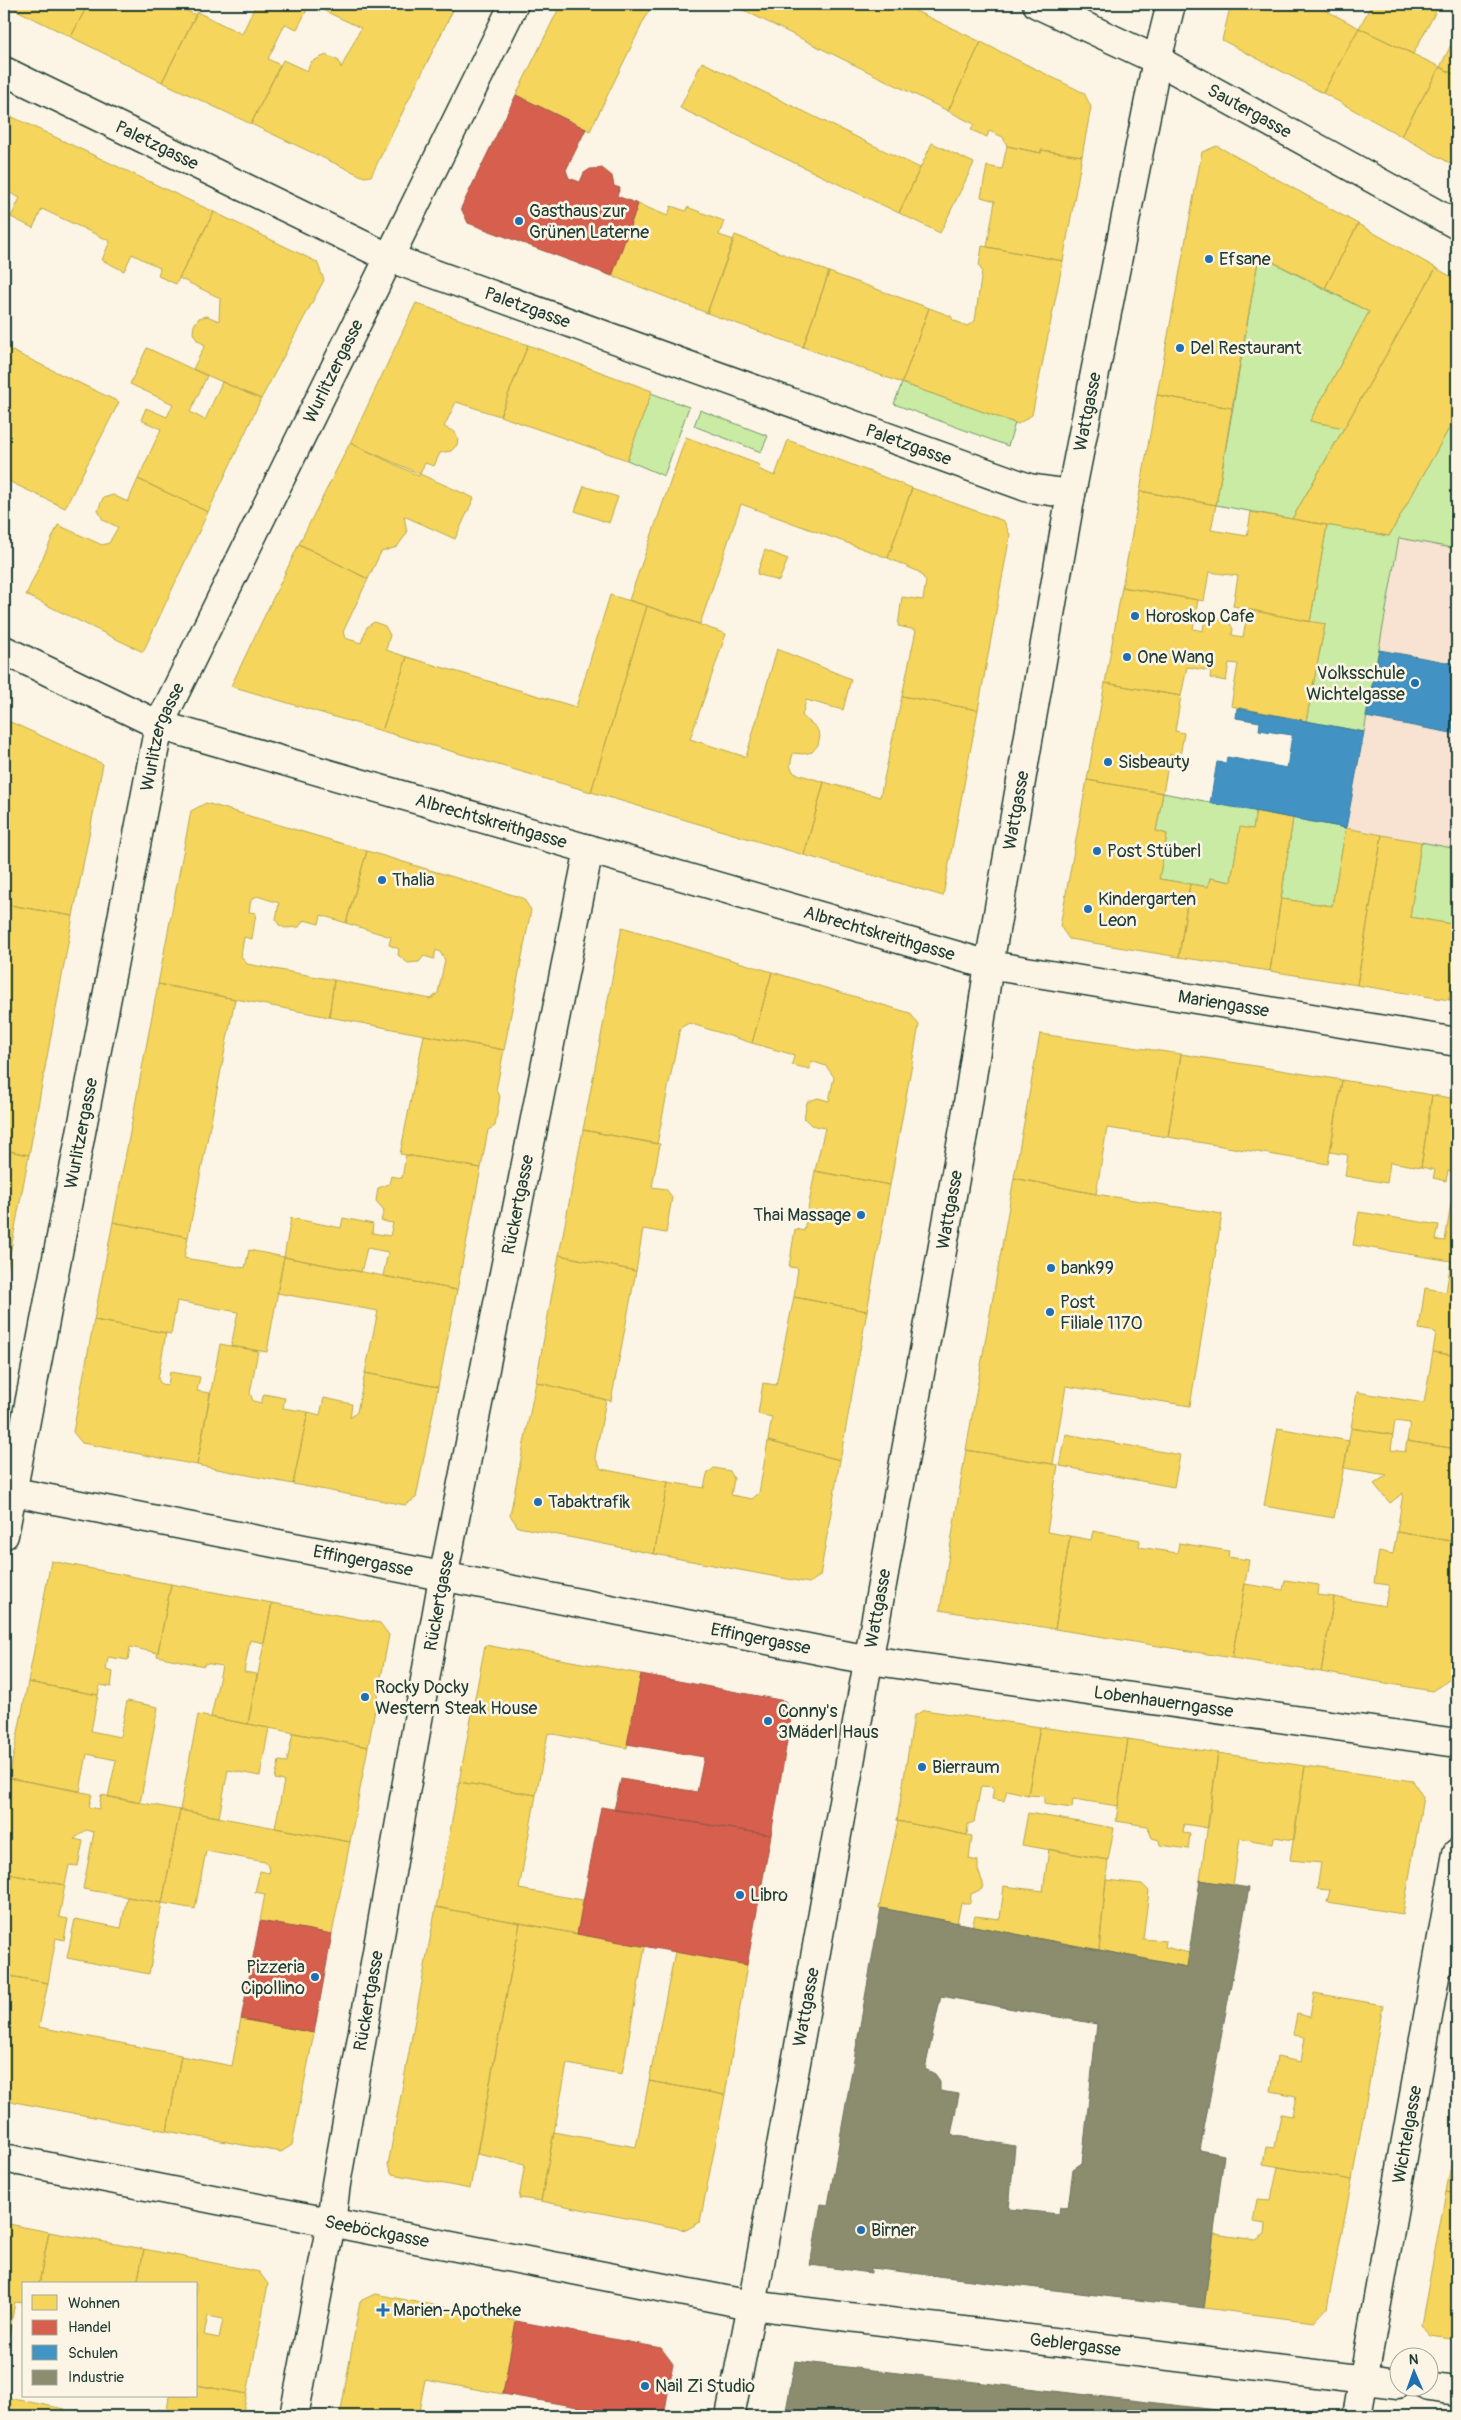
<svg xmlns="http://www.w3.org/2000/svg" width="1461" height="2420" viewBox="0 0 1461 2420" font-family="Pangolin,sans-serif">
<rect width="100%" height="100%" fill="#fcf5e5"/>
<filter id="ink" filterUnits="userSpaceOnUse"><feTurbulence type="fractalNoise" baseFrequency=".02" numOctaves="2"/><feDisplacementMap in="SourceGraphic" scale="10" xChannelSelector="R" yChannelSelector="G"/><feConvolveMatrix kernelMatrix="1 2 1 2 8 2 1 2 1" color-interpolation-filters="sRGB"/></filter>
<g filter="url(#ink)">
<!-- built -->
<path fill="#f8e2d1" d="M1400 538 1457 549V849L1346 828Z"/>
<!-- green -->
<path fill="#caeba3" stroke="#74946c" d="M1259 255 1369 312 1310 421 1344 428 1292 519 1216 505Z
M902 383 1015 423 1008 446 894 404Z
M651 393 689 407 664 476 627 460Z
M700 410 768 436 761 452 694 426Z
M1457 414V549L1399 538 1364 732 1306 721 1325 624 1310 622 1327 525 1389 536Z
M1163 793 1256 811 1253 829 1240 828 1231 882 1210 878 1208 887 1159 879 1167 834 1156 831Z
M1293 818 1346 828 1332 906 1281 899Z
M1421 842 1457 849V925L1410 917Z"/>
<!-- homes -->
<path fill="#f6d55c" stroke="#b6a750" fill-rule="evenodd" d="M4 4H88L71 37Z
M88 4H172L196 15 162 82 71 37Z
M256 4H310L297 29 285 24 268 59 280 65 251 124 162 82 197 12 242 34Z
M310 4H456L371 176 364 177 251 124 283 60 307 71 311 62 326 55 339 61 341 68 361 28Z
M561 4H652L590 131 516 95Z
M714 4H731L724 8Z
M731 4H901L981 42 948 111Z
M1231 4H1314L1359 28 1323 93 1222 40Z
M1372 4H1440L1413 54 1359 28Z
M1359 28 1440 67 1401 136 1323 93Z
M1457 33V76L1440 67Z
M981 42 1084 93 1091 107 1082 156 1041 150V153L1007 146 1003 137 989 131 987 137 971 130 974 124 948 111Z
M702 62 920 168 899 213 680 108Z
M1440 67 1457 76V167L1401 136Z
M4 113 214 212 176 284 158 276 160 268 132 254 124 271 102 260 110 241 42 209 33 228 11 217 20 198 4 190Z
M932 143 974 163 940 233 899 213Z
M1007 146 1041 153V150L1082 156 1063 261 987 247 995 201 981 197 987 166 1002 169Z
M1217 146 1358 224 1325 288 1259 255 1232 408 1157 395 1202 152Z
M638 204 668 216 671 206 686 211 687 207 724 221 719 235 734 240 707 313 612 276Z
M214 212 317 262 324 280 261 399 193 369 205 345 197 340 193 333 194 325 199 318 207 316 219 321 220 298 179 278Z
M1358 224 1436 268 1344 428 1310 421 1369 312 1325 288Z
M735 235 829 272 803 347 707 313Z
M982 246 1063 261 1032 415 1018 424 902 383 929 308 951 316 953 320 967 326 975 321 982 271 979 266Z
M1436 268 1457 280V414L1389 536 1292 519Z
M829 272 929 308 902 383 803 347Z
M416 303 528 345 500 416 456 402 444 427 455 432 458 439 457 445 451 451 440 453 434 466 425 463 419 476 350 443Z
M528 345 652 391 627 460 500 416Z
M4 347 119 402 65 508 4 479Z
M147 348 207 376 190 412 205 420 222 382 261 399 208 512 138 479 161 429 141 420 146 408 167 417 173 404 130 384Z
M1157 395 1232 408 1216 505 1140 491Z
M686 437 760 465 758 469 775 476 788 440 912 488 888 558 741 504 700 624 629 600Z
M350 443 474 498 455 539 404 516 407 533 397 547 381 552 368 579 299 544Z
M138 479 208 512 143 652 26 595 58 525 102 545 109 543 118 527 103 520 98 510 103 498 113 495 128 502Z
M584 486 618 497 609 523 575 511Z
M912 488 1004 521 1010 535 978 710 902 696 916 630 898 626 902 597 923 600 926 581 919 572 888 558Z
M1140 491 1216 505 1211 530 1247 536 1251 512 1327 525 1310 622 1233 606 1238 576 1209 572 1204 601 1122 587Z
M299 544 368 579 343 632 345 638 361 643 367 627 374 622 385 626 390 635 386 650 407 657 382 731 231 686Z
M765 550 788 559 779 581 757 574Z
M1122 587 1198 600 1193 629 1203 631 1204 624 1213 617 1228 620 1233 629 1232 635 1243 637 1248 610 1325 624 1306 721 1231 706 1238 664 1229 663 1226 681 1210 678 1211 671 1187 667 1181 696 1105 683Z
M610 595 647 606 591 792 382 731 407 657 576 707Z
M647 606 726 634 690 739 746 757 777 649 851 679 843 710 806 700 802 716 816 727 820 736 818 745 812 752 803 754 793 753 790 766 794 773 824 782 804 855 591 792Z
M1105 683 1181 696 1175 731 1184 733 1180 756 1170 754 1163 793 1087 780Z
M902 696 978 710 943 896 804 855 824 782 880 797Z
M4 719 103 764 73 916 4 904Z
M1087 780 1163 793 1156 831 1167 834 1159 879 1190 884 1179 957 1069 939 1060 926Z
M206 803 367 851 346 923 321 915 319 924 304 920 299 927 285 928 279 925 276 919 279 903 257 896 251 900 249 912 256 913 252 939 244 937 241 956 247 964 334 980 329 1017 158 984 191 811Z
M1256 811 1293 818 1270 971 1179 957 1190 884 1208 887 1210 878 1231 882 1240 827 1253 829Z
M1346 828 1382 835 1357 985 1270 971 1281 899 1332 906Z
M1382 835 1421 842 1410 917 1457 925V947L1449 1000 1357 985Z
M367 851 523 898 531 910 504 1050 329 1017 334 980 431 999 438 993 445 960 440 952 436 950 434 959 424 956 419 962 408 963 398 955 399 949 389 945 391 937 346 923Z
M4 904 73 916 29 1155 4 1150Z
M622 927 772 972 752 1043 689 1023 680 1028 657 1144 583 1130Z
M1457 947V1001L1449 1000Z
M772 972 910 1013 919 1025 890 1185 815 1171 825 1128 811 1125 804 1118 807 1102 818 1098 829 1101 834 1077 826 1066 811 1061 810 1069 792 1065 794 1055 752 1043Z
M158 984 235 999 188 1237 113 1222Z
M1040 1034 1181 1054 1168 1137 1107 1128 1096 1194 1014 1178Z
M424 1035 504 1050 496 1090 500 1096 495 1126 488 1130 481 1168 400 1154Z
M1181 1054 1342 1080 1328 1164 1168 1137Z
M1342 1080 1432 1095 1421 1167 1390 1162 1387 1183 1345 1176 1348 1155 1330 1152Z
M1432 1095 1457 1099V1173L1448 1171 1446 1181 1433 1178 1435 1170 1421 1167Z
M583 1130 660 1144 652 1187 666 1189 672 1197 666 1233 643 1229 636 1271 559 1255Z
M4 1150 29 1155 4 1285Z
M406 1155 481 1168 457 1290 383 1276 388 1252 367 1248 361 1272 284 1257 291 1218 341 1228 343 1218 373 1224 372 1233 390 1236 393 1223 381 1221 384 1210 376 1201 378 1188 389 1184 391 1176 402 1178Z
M815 1171 890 1185 867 1311 794 1297 798 1268 789 1267 795 1229 804 1231Z
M1014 1178 1096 1194 1222 1214 1190 1406 1066 1386 1053 1464 966 1450Z
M1452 1198 1457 1199V1262L1353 1245 1359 1212 1439 1225 1436 1240 1445 1241Z
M113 1222 188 1237 184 1258 245 1268 249 1250 284 1257 267 1352 231 1346 238 1312 177 1301 171 1334 94 1320Z
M559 1255 636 1271 611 1401 536 1382Z
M284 1257 457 1290 438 1387 365 1373 378 1311 277 1293Z
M1451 1261 1457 1262V1356L1433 1352 1436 1332 1419 1329 1425 1288 1446 1292Z
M794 1297 867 1311 840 1460 768 1441 772 1417 758 1414 763 1383 776 1385Z
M94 1320 166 1333 158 1379 161 1384 168 1385 170 1372 200 1377 197 1391 210 1393 197 1465 82 1443 73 1432Z
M220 1344 258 1351 250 1393 253 1401 261 1403 264 1394 285 1398 283 1408 308 1412 293 1484 197 1465Z
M1433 1352 1457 1356V1449L1407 1441 1410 1423 1395 1421 1393 1435 1351 1428 1357 1392 1424 1403Z
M365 1373 438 1387 416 1498 405 1505 293 1484 308 1412 320 1415 324 1398 352 1404 350 1418 357 1412Z
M536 1382 606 1400 595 1457 601 1469 668 1482 654 1554 518 1527 510 1515Z
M1278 1428 1349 1441 1334 1518 1264 1506Z
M1351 1428 1393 1435 1391 1450 1405 1452 1407 1441 1457 1449V1542L1397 1532 1403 1493 1390 1503 1374 1484 1387 1475 1344 1468Z
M1066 1434 1180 1455 1174 1487 1060 1466Z
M768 1441 840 1460 820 1576 809 1583 654 1554 668 1482 704 1488 707 1474 714 1468 730 1471 734 1479 731 1495 752 1499 759 1493Z
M966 1450 1058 1465 1047 1532 1070 1536 1055 1629 940 1610Z
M1093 1531 1140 1540 1139 1547 1177 1553 1179 1543 1229 1551 1228 1557 1249 1560 1232 1658 1055 1629 1070 1536 1091 1540Z
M1397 1532 1457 1542V1648L1452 1678 1432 1691 1321 1672 1334 1597 1385 1606 1389 1585 1374 1583 1379 1551 1393 1554Z
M51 1561 171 1584 158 1653 130 1647 128 1660 108 1657 106 1670 113 1672 111 1687 100 1685 98 1695 28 1682Z
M1285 1580 1319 1585 1318 1595 1334 1597 1321 1672 1232 1658 1245 1584 1283 1590Z
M171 1584 272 1603 264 1643 250 1640 244 1672 257 1674 248 1724 211 1717 222 1666 205 1663 204 1666 157 1656Z
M272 1603 380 1623 389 1635 368 1747 248 1724Z
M485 1645 641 1674 627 1748 548 1733 536 1795 459 1782Z
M28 1682 98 1695 91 1731 120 1737 127 1701 158 1707 140 1803 108 1797 116 1760 87 1754 80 1791 9 1778Z
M924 1710 1040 1727 1028 1795 1007 1790 1004 1801 992 1799 994 1787 981 1786 974 1822 968 1824 967 1835 897 1821 914 1716Z
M198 1715 269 1728 260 1776 228 1770 219 1817 180 1810Z
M1040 1727 1128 1739 1118 1806 1073 1799 1072 1808 1044 1804V1796L1028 1795Z
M293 1733 368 1747 350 1842 275 1828 284 1781 275 1779 279 1761 287 1762Z
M1128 1739 1218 1753 1208 1828 1184 1824 1183 1833 1190 1834 1188 1849 1160 1845 1159 1840 1152 1838 1147 1826 1116 1821Z
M1218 1753 1305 1766 1294 1840 1274 1837 1273 1844 1240 1838 1233 1885 1200 1880Z
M1305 1766 1413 1781 1423 1797 1403 1914 1327 1902 1330 1890 1317 1889 1321 1863 1290 1860Z
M9 1778 92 1794 89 1807 99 1809 101 1795 180 1810 162 1903 83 1889 94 1832 86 1830 74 1839 83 1841 78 1866 69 1865 65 1885 4 1873V1806Z
M459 1782 536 1795 519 1889 583 1900 577 1934 436 1907Z
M180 1810 350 1842 332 1934 260 1921 265 1894 255 1892 260 1871 269 1873 270 1869 265 1862 206 1851 195 1909 162 1903Z
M1028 1813 1114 1828 1108 1860 1022 1845Z
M898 1821 972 1836 969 1859 978 1861V1870L983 1883 982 1889 971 1894 970 1903H961L957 1923 879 1908Z
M1049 1849 1108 1860 1099 1950 972 1926 975 1916 1000 1919 1004 1886 1043 1891Z
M4 1873 65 1885 59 1917 68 1919 64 1940 56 1938 48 1983 4 1975Z
M1106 1880 1142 1884 1149 1891 1143 1939 1166 1941 1165 1947 1189 1953 1187 1967 1099 1950Z
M127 1897 162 1903 149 1974 67 1958 75 1919 121 1928Z
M436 1907 520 1923 470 2189 392 2174 388 2165Z
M520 1923 645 1947 622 2074 567 2064 541 2201 519 2198 525 2164 477 2154Z
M675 1952 747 1965 725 2095 649 2081Z
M4 1975 48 1983 39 2027 181 2055 167 2131 4 2100Z
M1314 1993 1383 2005 1352 2180 1263 2164 1266 2147 1275 2148 1281 2114 1292 2116 1296 2096 1271 2091 1277 2057 1301 2062 1305 2037 1293 2035 1297 2014 1310 2017Z
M241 2019 314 2033 292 2145 281 2152 167 2131 181 2056 232 2066Z
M649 2081 725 2095 700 2222 686 2230 541 2201 554 2132 636 2147Z
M1457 2133V2194L1446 2192Z
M1278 2167 1352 2180 1327 2308 1314 2322 1204 2308 1214 2234 1256 2240 1265 2234 1266 2224 1253 2222 1257 2199 1271 2200Z
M1446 2192 1457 2194V2340L1431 2336 1421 2325Z
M4 2223 49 2232 39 2284H24V2303L15 2302 9 2336 4 2335Z
M49 2232 144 2249 137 2284H39Z
M144 2249 259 2272 268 2284 247 2394 196 2385V2284H137ZM208 2316 223 2319 219 2338 204 2335Z
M375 2294 516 2321 503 2394 425 2380 418 2416H340L360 2301Z
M196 2385 247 2394 242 2416H156L158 2409 167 2411 169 2396H196Z
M4 2397 65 2409 63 2416H4Z"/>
<!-- shops -->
<path fill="#d6604d" stroke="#9f5646" d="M516 95 586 129 566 170 569 178 580 182 584 173 590 169 602 168 612 176 614 186 620 188 617 196 638 204 612 276 468 223 461 208Z
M641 1674 785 1701 792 1712 771 1835 614 1810 621 1779 697 1792 704 1757 627 1744Z
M601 1807 771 1835 747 1965 577 1934Z
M260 1921 332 1934 314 2033 241 2019Z
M516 2321 661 2348 673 2364 664 2416H594L595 2410 503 2394Z"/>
<!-- schools -->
<path fill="#4393c3" stroke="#387998" d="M1379 650 1457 664V734L1366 717Z
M1237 708 1364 732 1346 828 1210 803 1217 762 1226 763 1227 757 1287 768 1292 735 1259 730 1260 722 1236 718Z"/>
<!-- industry -->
<path fill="#8c8c6e" stroke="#6b745d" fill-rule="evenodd" d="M1200 1880 1249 1888 1200 2150 1224 2155 1204 2308 871 2268V2273L810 2265 821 2204 828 2205 881 1908 1187 1967ZM941 1996 1097 2024 1082 2163 1073 2169 1068 2208 1060 2206 1059 2214 1009 2209 1015 2146 951 2135 959 2094 940 2091V2081L935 2074 925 2069Z
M795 2361 1268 2416H785Z"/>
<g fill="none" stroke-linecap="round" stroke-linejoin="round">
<!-- minor casing -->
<g stroke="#1f3d34" stroke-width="31">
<g id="minor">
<path id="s1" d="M1037 4 1157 60 1457 225"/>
<path id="s2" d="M4 71 390 258 1029 488 1071 494"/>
<path id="s3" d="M4 650 159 725 989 965 1457 1042"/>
<path id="s4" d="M4 1490 869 1660 1457 1743"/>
<path id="s5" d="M4 1535 159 725 514 4"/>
<path id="s6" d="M4 2158 751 2305 1398 2384"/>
<path d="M1428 2387 1457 2391"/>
<path id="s7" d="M294 2416 331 2223 336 2184 443 1578 589 849"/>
<path id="s8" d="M1357 2416 1457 1853"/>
</g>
</g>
<!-- major casing -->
<g stroke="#1f3d34" stroke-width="31">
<g id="major">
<path id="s9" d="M730 2416 758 2274 965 1123 989 965 1071 494 1157 60 1171 4"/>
</g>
</g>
<!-- minor -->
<use href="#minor" stroke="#fcf5e5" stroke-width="28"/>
<!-- major -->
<use href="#major" stroke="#fcf5e5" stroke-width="28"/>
</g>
</g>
<!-- markers -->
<g fill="#1f6fb2" stroke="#fcf5e5" stroke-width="2">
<circle cx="519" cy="221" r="5"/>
<circle cx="1209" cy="259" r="5"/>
<circle cx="1180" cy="348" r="5"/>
<circle cx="1135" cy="616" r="5"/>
<circle cx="1127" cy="657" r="5"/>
<circle cx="1415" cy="683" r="5"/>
<circle cx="1108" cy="762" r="5"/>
<circle cx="1097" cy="851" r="5"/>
<circle cx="382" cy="880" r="5"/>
<circle cx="1088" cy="909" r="5"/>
<circle cx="861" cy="1215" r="5"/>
<circle cx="1051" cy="1268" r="5"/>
<circle cx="1050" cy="1312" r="5"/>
<circle cx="538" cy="1502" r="5"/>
<circle cx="365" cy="1697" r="5"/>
<circle cx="768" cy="1721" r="5"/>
<circle cx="922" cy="1767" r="5"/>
<circle cx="740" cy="1895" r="5"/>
<circle cx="315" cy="1977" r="5"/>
<circle cx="861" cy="2230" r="5"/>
<path d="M380.5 2302.5h5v5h5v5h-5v5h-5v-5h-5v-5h5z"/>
<circle cx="645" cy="2386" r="5"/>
</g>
<g text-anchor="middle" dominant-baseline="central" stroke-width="5" stroke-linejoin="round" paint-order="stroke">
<!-- street labels -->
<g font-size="18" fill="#1f3d34" stroke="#fcf5e5">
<text stroke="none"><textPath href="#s1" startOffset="238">Sautergasse</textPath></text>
<text stroke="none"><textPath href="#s2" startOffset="170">Paletzgasse</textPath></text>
<text stroke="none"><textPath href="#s2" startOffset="575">Paletzgasse</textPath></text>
<text stroke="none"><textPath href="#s5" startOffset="1219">Wurlitzergasse</textPath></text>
<text stroke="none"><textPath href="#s9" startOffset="2036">Wattgasse</textPath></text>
<text stroke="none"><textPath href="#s2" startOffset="980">Paletzgasse</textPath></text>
<text stroke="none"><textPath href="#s5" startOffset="814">Wurlitzergasse</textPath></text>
<text stroke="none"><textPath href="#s9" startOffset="1631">Wattgasse</textPath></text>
<text stroke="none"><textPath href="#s3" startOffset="518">Albrechtskreithgasse</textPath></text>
<text stroke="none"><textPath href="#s3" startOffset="922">Albrechtskreithgasse</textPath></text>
<text stroke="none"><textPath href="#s3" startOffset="1274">Mariengasse</textPath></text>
<text stroke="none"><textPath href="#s5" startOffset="409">Wurlitzergasse</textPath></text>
<text stroke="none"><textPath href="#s7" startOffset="1232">Rückertgasse</textPath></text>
<text stroke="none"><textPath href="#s9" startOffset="1226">Wattgasse</textPath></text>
<text stroke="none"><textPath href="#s4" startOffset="366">Effingergasse</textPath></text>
<text stroke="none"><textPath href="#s7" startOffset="828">Rückertgasse</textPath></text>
<text stroke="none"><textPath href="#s9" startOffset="821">Wattgasse</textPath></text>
<text stroke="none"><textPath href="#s4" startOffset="771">Effingergasse</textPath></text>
<text stroke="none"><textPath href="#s4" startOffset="1179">Lobenhauerngasse</textPath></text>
<text stroke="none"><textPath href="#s7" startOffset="422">Rückertgasse</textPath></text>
<text stroke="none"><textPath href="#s9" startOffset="416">Wattgasse</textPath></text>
<text stroke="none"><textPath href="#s8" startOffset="286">Wichtelgasse</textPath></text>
<text stroke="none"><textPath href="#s6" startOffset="380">Seeböckgasse</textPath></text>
<text stroke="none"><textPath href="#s6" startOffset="1088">Geblergasse</textPath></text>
</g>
<!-- poi labels -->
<g font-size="18" fill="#1f3d34" stroke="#fcf5e5" text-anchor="start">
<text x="529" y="211">Gasthaus zur<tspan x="529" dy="21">Grünen Laterne</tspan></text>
<text x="1219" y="259">Efsane</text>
<text x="1190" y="348">Del Restaurant</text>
<text x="1145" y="616">Horoskop Cafe</text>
<text x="1137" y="657">One Wang</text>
<text x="1405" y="673" text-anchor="end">Volksschule<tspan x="1405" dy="21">Wichtelgasse</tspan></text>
<text x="1118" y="762">Sisbeauty</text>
<text x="1107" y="851">Post Stüberl</text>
<text x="392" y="880">Thalia</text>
<text x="1098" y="899">Kindergarten<tspan x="1098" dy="21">Leon</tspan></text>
<text x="851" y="1215" text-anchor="end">Thai Massage</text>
<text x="1061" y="1268">bank99</text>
<text x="1060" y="1302">Post<tspan x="1060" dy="21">Filiale 1170</tspan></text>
<text x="548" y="1502">Tabaktrafik</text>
<text x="375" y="1687">Rocky Docky<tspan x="375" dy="21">Western Steak House</tspan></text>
<text x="778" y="1711">Conny's<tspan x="778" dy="21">3Mäderl Haus</tspan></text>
<text x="932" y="1767">Bierraum</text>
<text x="750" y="1895">Libro</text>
<text x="305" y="1967" text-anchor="end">Pizzeria<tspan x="305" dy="21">Cipollino</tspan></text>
<text x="871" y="2230">Birner</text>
<text x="393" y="2310">Marien-Apotheke</text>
<text x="655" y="2386">Nail Zi Studio</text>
</g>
</g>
<!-- margin -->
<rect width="1461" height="2420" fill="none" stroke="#fcf5e5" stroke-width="20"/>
<rect x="10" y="10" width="1441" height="2400" fill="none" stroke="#1f3d34" stroke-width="2" filter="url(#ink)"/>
<!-- legend -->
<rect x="22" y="2282" width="175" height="115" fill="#fcf5e5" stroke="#a4ab9e"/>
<rect x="32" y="2295" width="25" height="15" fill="#f6d55c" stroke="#a4ab9e"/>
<text x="68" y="2308" font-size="15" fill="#1f3d34">Wohnen</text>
<rect x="32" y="2320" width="25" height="15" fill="#d6604d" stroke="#a4ab9e"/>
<text x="68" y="2332" font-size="15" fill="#1f3d34">Handel</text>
<rect x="32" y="2345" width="25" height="15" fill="#4393c3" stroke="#a4ab9e"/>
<text x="68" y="2358" font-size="15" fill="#1f3d34">Schulen</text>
<rect x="32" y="2370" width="25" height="15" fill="#8c8c6e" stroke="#a4ab9e"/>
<text x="68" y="2382" font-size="15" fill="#1f3d34">Industrie</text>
<!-- north arrow -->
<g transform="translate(1414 2372) rotate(358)"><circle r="24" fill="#fcf5e5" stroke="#a4ab9e"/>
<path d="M0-4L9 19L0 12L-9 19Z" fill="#1f6fb2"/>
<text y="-8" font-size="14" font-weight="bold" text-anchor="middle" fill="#1f3d34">N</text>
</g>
</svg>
